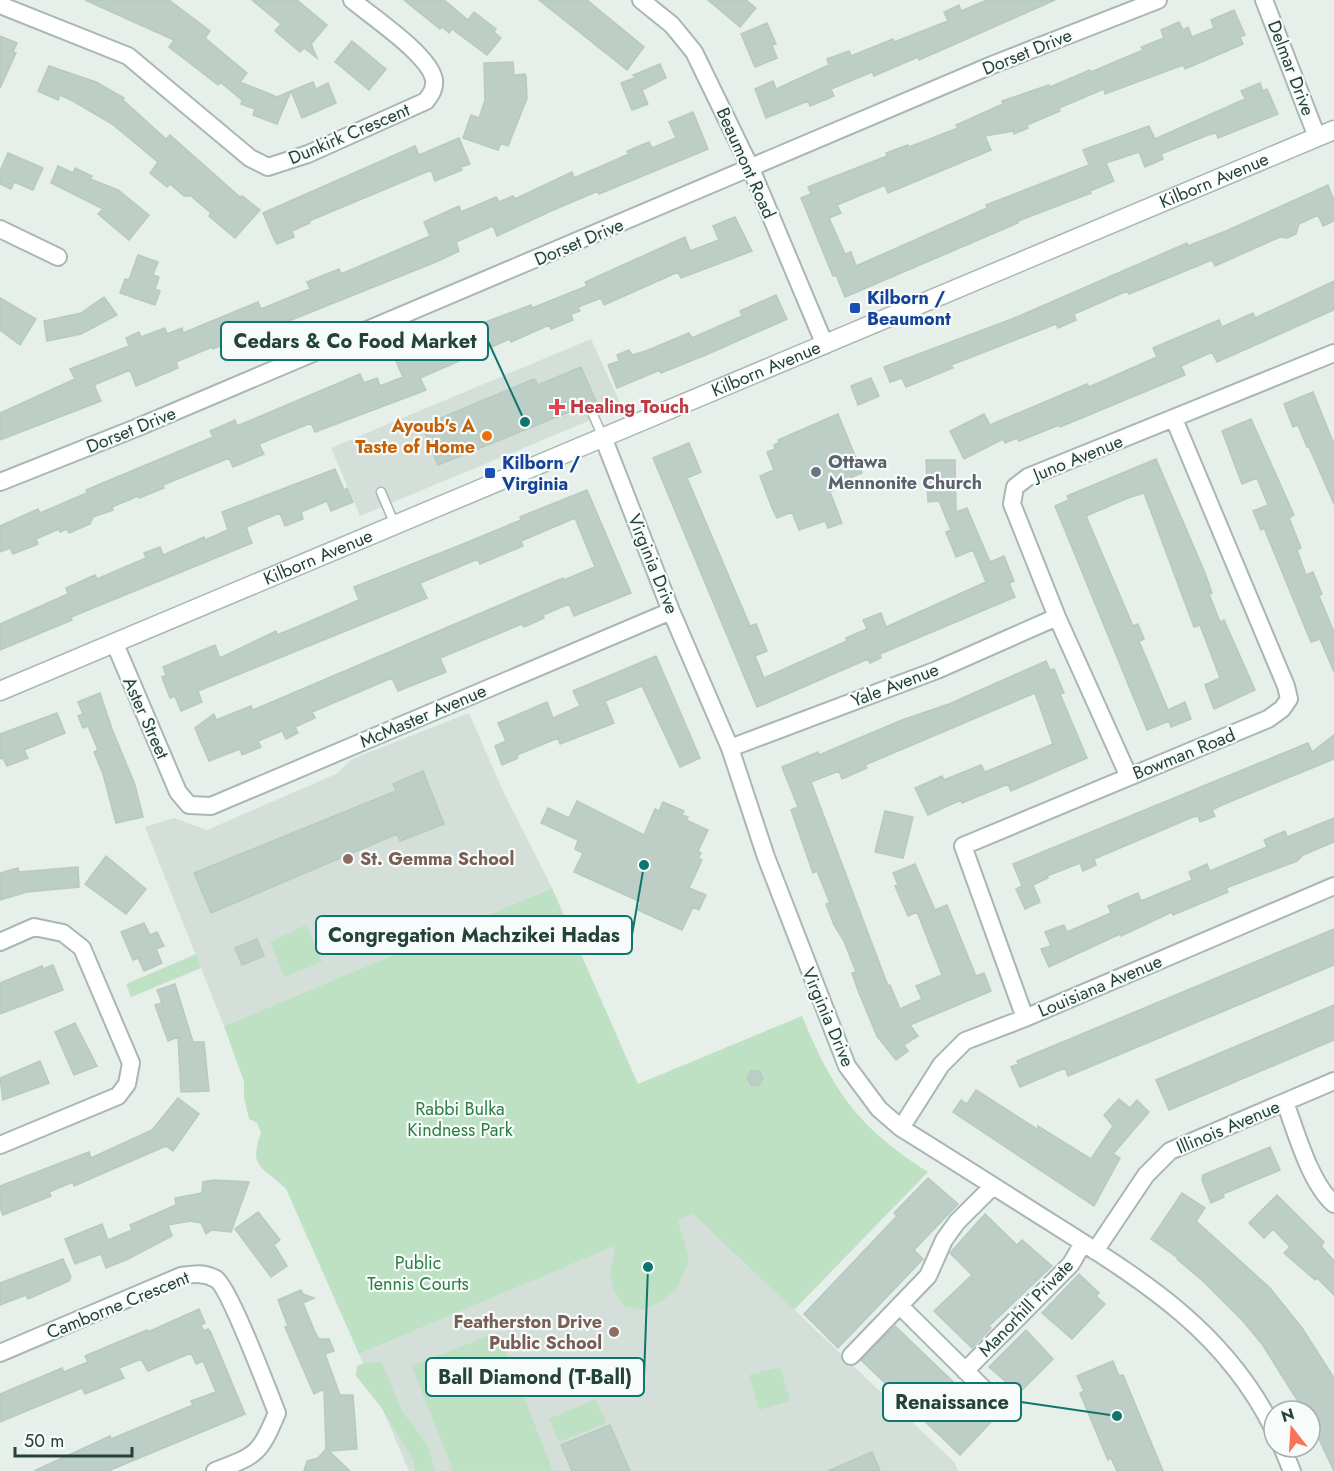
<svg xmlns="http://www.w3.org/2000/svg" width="1334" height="1471" viewBox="0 0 1334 1471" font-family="Jost,sans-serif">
<rect width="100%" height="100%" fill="#e6efea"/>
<!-- built -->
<path fill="#d4dfd9" d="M591 339 622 407 360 516 331 448Z
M469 713 502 789 552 888 224 1026 145 827 174 818 207 830 336 774 352 759Z
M693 1213 955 1463 958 1471H409L359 1354Z"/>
<!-- green -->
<path fill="#bee1c4" d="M552 888 638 1084 802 1016C834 1093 858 1127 928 1172L794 1310 693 1214 678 1220 689 1260 676 1290 660 1302 642 1310 624 1306C603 1278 612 1276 615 1246L359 1354 286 1189C263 1166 248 1169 261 1133L257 1123 249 1119 244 1098V1082L224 1026Z
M306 925 322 962 284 977 270 942Z
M196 954 201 968 131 997 126 984Z
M498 1332 553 1471H453L412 1366Z
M367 1362 382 1363 402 1411 428 1446 435 1471H415L414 1462 381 1407 356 1376 357 1366Z
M780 1367 790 1401 759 1410 749 1375Z
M596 1399 606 1423 559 1442 549 1419Z"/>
<!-- building -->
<path fill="#bdcec6" stroke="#b7cac1" stroke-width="1.5" d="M85 0H169L210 31 205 38 247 73 240 82 277 97 291 91 277 124 253 115 255 109 241 104 242 100 220 82 218 85 169 47 174 40Z
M252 0H297L327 25 312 43 310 41 317 58 304 48 300 52 275 31 281 24Z
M404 0H444L468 20 474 12 496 29 494 32 501 38 487 55 452 29 449 33 442 27 440 29Z
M539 0H587L644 47 627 70Z
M708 0H746L756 8 740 27Z
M987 0H1055L919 60 918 57 874 76 872 72 831 89 834 96 810 106 808 101 766 118 755 89 773 81 776 89 829 65 827 59 849 51 851 56 893 39 894 42 948 21 944 12 959 5 961 11Z
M1234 10 1245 35 1240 37 1243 44 1185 69 1183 65 1105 94 1104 89 1059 108 1060 111 1027 125 1028 128 1014 134 1013 131 985 136 991 150 888 193 885 185 837 205 841 213 829 218 845 254 851 252 856 266 987 208 986 205 1089 165 1083 150 1149 126 1155 139 1245 99 1241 91 1260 83 1263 91 1267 89 1278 114 1218 138 1216 133 1208 135 1161 154 1163 159 1145 167 1139 152 1106 163 1114 181 1090 191 1091 193 1018 221V223L845 297 836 275 833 276 801 198 811 194 808 187 887 156 886 153 908 145 909 147 958 128 956 125 1003 104 1002 101 1049 85 1050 87 1090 70 1091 72 1143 50 1141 47 1164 38 1161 30 1179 22 1183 30 1188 27 1192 37 1214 28 1211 20Z
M767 23 776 44 772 45 777 58 755 67 741 34Z
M0 36 17 43 13 52 16 53 0 88Z
M352 41 386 69 369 90 335 62Z
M513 62 514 75 525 74 526 77 527 98 508 146 501 143 498 150 463 138 471 115 479 118 485 100 484 63Z
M660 64 666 78 642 90 648 104 632 110 621 83 637 77 633 75Z
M49 66 96 82 124 98 123 100 166 139 170 135 241 198 242 196 260 210 235 238 209 216 211 213 191 196H184L170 184 167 187 150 173 158 162 112 124 73 101 60 95 58 100 38 91Z
M313 82 316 89 328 83 336 103 302 118 291 91Z
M693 112 708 149 599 194 598 191 551 211 497 236 493 226 488 228 456 242 459 251 436 262 239 341 238 338 213 349 212 347 176 362 178 368 136 386 130 370 94 385 101 401 0 440V413L75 379 70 369 129 346 126 338 139 332 141 337 165 328 167 334 182 328 183 333 258 302 261 309 310 289 307 282 339 269 341 274 430 236 424 222 459 206 461 212 496 197 499 202 513 196 515 199 572 172 574 178 629 154 627 151 649 142 652 148 676 138 669 122Z
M459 138 470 164 461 167 462 170 435 181 431 170 309 221 310 223 292 231 294 237 277 244 274 239 263 213 415 146 419 155Z
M8 153 43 168 33 190 14 182 11 189 0 184V171Z
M58 166 73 173 75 168 92 176 90 179 118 190 149 215 129 240 98 214 103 209 51 183Z
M1328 185 1334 201V221L1323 226 1318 215 1299 224 1296 234 1287 238 1280 237 1215 266 1212 260 1129 294 1127 291 1074 314 1076 320 1058 328 1056 324 951 365 953 368 906 387 902 378 890 382 884 367 1012 319 1187 243 1188 246 1226 231Z
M735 217 752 251 681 278 678 272 604 305 601 298 578 307 580 311 571 314 573 320 551 329 549 325 511 342 510 339 420 378 426 390 315 432 311 423 259 444 264 454 233 467 229 458 163 485 164 488 139 498 138 496 112 507 113 510 93 517 90 524 69 533 67 529 60 532 59 529 36 539 38 544 13 554 10 548 0 552V526L38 509 40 513 87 493 86 490 213 437 210 431 235 420 237 426 360 374 364 383 377 378 380 386 403 377 395 359 451 335 531 305 532 308 587 286 585 282 685 237 690 251 719 240 713 226Z
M138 255 158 262 153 275 159 277 155 289 160 291 155 305 120 293 125 279 129 280Z
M1334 281V310L1217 362 1212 352 1181 366 1185 375 1060 427 1059 425 1019 441 1017 438 1005 443 1003 439 964 459 950 431 984 414 990 425 1087 384 1089 387 1157 357 1153 348 1219 320 1222 327 1253 313 1255 318Z
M776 295 787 319 708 354 661 373 660 370 617 388 608 365 619 361 617 355 629 350 632 355 646 351 689 333 692 338 742 316 740 311Z
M104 297 117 315 81 334 47 341 44 321 81 313Z
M0 298 36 319 20 345 0 330Z
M581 367 596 401 438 465 422 426 534 379 538 385Z
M871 378 879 396 858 405 851 386Z
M1313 392 1334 444V504L1309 447H1307L1298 425 1293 427 1284 404Z
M838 414 862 473 832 485 834 490 830 492 842 523 828 528 825 521 799 530 792 512 777 518 772 508 760 476 774 470 767 452 775 449 774 445 779 443 778 440Z
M1251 419 1294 515 1289 518 1301 548 1297 550 1306 575 1313 572 1322 594 1319 596 1334 632V672L1320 639 1311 642 1264 528 1261 530 1253 511 1268 505 1257 478 1242 484 1222 431Z
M689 443 701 472 687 478 750 626 756 624 767 651 755 656 764 678 847 641 846 638 867 629 863 620 881 613 886 627 986 582 973 550 956 557 946 532 951 530 939 501 928 502 926 460H955L956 512 967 508 990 562 1004 556 1014 581 1009 583 1015 597 880 654 881 658 870 663 868 659 757 707 653 458Z
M1156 459 1205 573 1212 593 1209 594 1220 622 1224 620 1255 690 1214 709 1205 685 1220 678 1200 625 1194 627 1144 493 1128 498 1086 516 1133 626 1138 624 1144 639 1139 641 1168 710 1185 702 1191 719 1171 727 1169 721 1147 730 1055 506 1069 500 1067 496Z
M335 469 344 490 347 488 353 502 331 511 327 501 301 512 303 519 285 526 280 513 246 527 252 543 71 617 72 620 0 650V624L68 594 66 588 95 575 97 579 146 558 144 553 160 547 163 555 204 537 205 540 228 530 222 512Z
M587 490 631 593 574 616 569 604 543 615 544 618 524 627 522 624 440 658 446 672 398 691 392 678 312 712 315 718 295 727 298 733 286 739 282 731 258 741 261 747 242 755 240 749 209 761 195 728 214 714 216 720 251 706 253 710 563 578 564 580 595 567 575 518 521 541 523 546 480 564 478 559 420 583 427 598 198 691 202 702 181 711 175 696 170 698 162 677 166 675 163 667 215 645 220 658 276 631 277 635 299 626 359 600 354 587 463 544 521 520 520 517 527 514Z
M656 656 700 758 680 767 642 686 605 701 614 723 560 744 558 738 517 755 518 758 502 765 495 746 506 741 498 723 547 702 553 718 580 706 573 691Z
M1046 661 1050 670 1054 669 1064 693 1060 694 1087 758 1011 791 1008 784 962 803 961 800 928 815 915 788 942 776 944 780 981 765 985 772 1053 744 1035 693 865 765 867 768 842 779 839 771 811 782 888 986 890 985 900 1009 922 999 916 986 942 975 917 912 908 916 895 886 898 885 893 873 915 864 935 910 947 905 976 976 984 973 991 991 910 1025 918 1036 904 1045 908 1051 896 1060 877 1036 859 993 852 973 856 972 844 941 834 925 826 904 830 903 817 871 813 873 791 810 798 807 782 767 818 752 819 755 902 720 949 704Z
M100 693 112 729 135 785 143 817 116 823 103 774 94 752 98 750 88 726 83 728 78 716 83 714 78 702Z
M57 713 65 733 24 750 28 758 7 766 3 758 0 759V734Z
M1334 735V759L1222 805 1212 810 1215 816 1200 822 1198 816 1193 817 1094 859 1096 865 1083 871 1080 863 1047 876 1048 878 1033 885 1040 902 1025 909 1016 889 1022 886 1013 864 1308 743 1312 752Z
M423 771 444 824 400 841 397 834 211 913 194 873 396 791 393 784Z
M577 801 644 835 655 809 659 811 663 802 684 811 682 815 688 817 686 820 708 830 698 851 701 853 698 858 702 860 689 888 706 895 699 910 693 907 682 930 638 910 641 902 574 872 583 853 575 849 578 840 541 823 548 808 569 818Z
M885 811 913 817 903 858 875 852Z
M1334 818V842L1303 855 1297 861 1226 888 1228 892 1173 915 1172 912 1121 936 1120 934 1049 967 1041 949 1051 946 1045 932 1064 925 1067 932 1111 913 1108 906 1138 893 1141 901 1192 880 1189 872 1207 864 1210 871 1267 847 1264 840 1285 831 1287 837Z
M106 856 146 889 126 914 85 884Z
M78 867 79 887 27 892 0 900V873L18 868 19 872Z
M144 923 150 935 157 932 164 946 156 949 162 963 144 971 138 958 133 960 121 932Z
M1334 929V965L1068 1076 1065 1068 1020 1087 1011 1067 1018 1064 1017 1061Z
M257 939 264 956 242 965 235 948Z
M53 965 63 990 0 1014V983L42 966 43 969Z
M175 984 193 1042H204L209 1091 181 1092 178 1037 168 1041 155 1005 162 1003 157 990Z
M1334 1005V1040L1169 1110 1156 1080Z
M75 1023 97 1066 74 1075 55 1032Z
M40 1061 49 1083 3 1100 0 1078Z
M751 1071H759L763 1078 759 1085H751L747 1078Z
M976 1090 1040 1131 1038 1126 1091 1159 1113 1126 1104 1115 1119 1099 1130 1108 1137 1100 1149 1112 1113 1154 1120 1158 1094 1206 953 1112 961 1100 967 1104Z
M178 1098 199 1114 173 1151 166 1146 74 1186 73 1182 49 1192 51 1196 3 1215 0 1208V1186L89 1152 91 1158 152 1130Z
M1270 1147 1280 1170 1223 1194 1224 1197 1211 1203 1202 1180 1203 1175Z
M928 1178 958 1204 914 1250 923 1259 838 1348 804 1314 897 1216 894 1213Z
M214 1180 249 1182 231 1232 212 1230 206 1234 201 1223 190 1221 168 1225 172 1236 128 1259 106 1268 101 1254 75 1264 65 1239 102 1224 108 1240 132 1230 130 1225 176 1205 175 1198 202 1193 203 1182Z
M1182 1193 1205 1208 1196 1221 1270 1288 1302 1328 1334 1378V1471L1310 1420V1411H1304L1262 1344 1242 1320 1205 1283 1177 1259 1178 1258 1151 1239Z
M1277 1195 1324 1242 1321 1246 1334 1261V1295L1317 1278 1315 1280 1284 1253 1290 1247 1273 1229 1264 1238 1249 1223Z
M258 1212 280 1240 274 1245 287 1266 271 1277 235 1229Z
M985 1214 1017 1245 1022 1240 1052 1266 989 1326 991 1328 972 1348 934 1311 972 1275 950 1253Z
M63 1259 71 1277 69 1281 28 1299 26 1295 0 1305V1283Z
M1079 1274 1099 1293 1096 1296 1105 1304 1072 1339 1042 1313Z
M301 1290 303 1294 314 1298 303 1303 315 1332 319 1339H329L334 1351 325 1354 340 1395H353L357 1449 329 1451 350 1471H304L307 1461 318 1458 326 1449 324 1389 314 1394 285 1327 288 1326 278 1300Z
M199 1309 205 1323 201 1325 204 1331 208 1329 211 1333 245 1414 108 1471H34L110 1436 111 1439 193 1405 191 1401 216 1392 203 1361 196 1364 191 1353 148 1371 141 1359 119 1368 124 1378 85 1394 82 1388 0 1422V1394L62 1368 64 1372 88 1362 85 1356 147 1330 148 1332Z
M895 1326 993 1420 960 1455 861 1360Z
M1026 1330 1053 1359 1019 1393 989 1367Z
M1113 1361 1119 1376 1123 1375 1163 1471H1117L1111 1458 1108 1460 1080 1393 1084 1391 1077 1376Z
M610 1425 630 1471H572L561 1445Z
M872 1452 880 1471H828Z"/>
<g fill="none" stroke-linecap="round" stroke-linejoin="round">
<!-- service casing -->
<g stroke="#a8b8b1" stroke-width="11">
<path id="service" d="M590 408 603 437
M381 492 395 525"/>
</g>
<!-- minor casing -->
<g stroke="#a8b8b1" stroke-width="20">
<path id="minor" d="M641 0 672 25 694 52 751 169 825 345
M1264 0 1317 137
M0 5 128 56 250 158 268 167 308 154 426 101C431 94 435 89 434 80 430 55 372 17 352 0
M0 229 58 257
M603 437 671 611 730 748 766 857 847 1066 879 1109 901 1128C953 1160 1004 1193 1055 1225 1145 1282 1225 1331 1274 1430
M0 482 136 428 992 65 1158 0
M115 644 178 792 189 805 211 806 671 611
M730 748 937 670 1057 617
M1129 777 1057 617 1012 504 1015 487 1028 477 1334 353
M0 942 34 927 63 933 82 948 131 1063 127 1084 118 1096 0 1145
M1025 1018 963 846 1268 719 1282 709 1289 699 1286 686 1174 419
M1285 1102C1296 1132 1310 1183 1334 1204
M901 1128 941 1065 965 1041 1025 1018 1334 886
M1095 1251 1146 1175 1170 1151 1334 1081
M900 1306 1001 1406
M0 1353 181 1276C194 1274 204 1272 216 1279 229 1287 269 1393 277 1413 259 1455 257 1455 215 1471
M851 1356 928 1276 944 1240 957 1222 993 1186
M965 1371 1071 1264 1083 1243
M1282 1447 1292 1471"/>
</g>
<!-- tertiary casing -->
<g stroke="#a8b8b1" stroke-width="21">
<g id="tertiary">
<path id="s1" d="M0 691 1334 130"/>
</g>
</g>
<!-- service -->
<use href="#service" stroke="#fff" stroke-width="8"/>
<!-- minor -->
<use href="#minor" stroke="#fff" stroke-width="16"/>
<!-- tertiary -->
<use href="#tertiary" stroke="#fff" stroke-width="18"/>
</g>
<!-- markers -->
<g fill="#1a4fb4" stroke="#f7fbf9" stroke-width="2">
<rect x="849" y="302" width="12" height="12" rx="3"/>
<rect x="484" y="467" width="12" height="12" rx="3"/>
</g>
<path fill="#e0444e" stroke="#f7fbf9" stroke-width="2" d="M554 398h6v6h6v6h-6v6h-6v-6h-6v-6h6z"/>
<circle fill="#e8710a" stroke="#f7fbf9" stroke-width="2" cx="487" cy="436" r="6"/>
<circle fill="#6b7280" stroke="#f7fbf9" stroke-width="2" cx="816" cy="472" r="6"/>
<g fill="#8d6e63" stroke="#f7fbf9" stroke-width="2">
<circle cx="348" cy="859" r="6"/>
<circle cx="614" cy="1332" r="6"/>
</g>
<g text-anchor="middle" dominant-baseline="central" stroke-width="4.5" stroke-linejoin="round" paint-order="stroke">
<!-- street labels -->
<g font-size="18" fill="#234338" stroke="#f7fbf9">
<text transform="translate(1027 52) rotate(-22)">Dorset Drive</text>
<text transform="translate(1291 68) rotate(69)">Delmar Drive</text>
<text transform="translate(349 134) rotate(-23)">Dunkirk Crescent</text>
<text transform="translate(746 163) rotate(66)">Beaumont Road</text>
<text stroke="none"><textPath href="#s1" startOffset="1317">Kilborn Avenue</textPath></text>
<text transform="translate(579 242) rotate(-23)">Dorset Drive</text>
<text stroke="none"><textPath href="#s1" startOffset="831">Kilborn Avenue</textPath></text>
<text transform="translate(131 430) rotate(-22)">Dorset Drive</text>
<text transform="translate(1078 458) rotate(-22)">Juno Avenue</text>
<text stroke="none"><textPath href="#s1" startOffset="345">Kilborn Avenue</textPath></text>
<text transform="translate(653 564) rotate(68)">Virginia Drive</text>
<text transform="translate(895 685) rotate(-21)">Yale Avenue</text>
<text transform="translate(423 716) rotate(-23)">McMaster Avenue</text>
<text transform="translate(146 718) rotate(66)">Aster Street</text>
<text transform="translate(1184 754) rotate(-22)">Bowman Road</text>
<text transform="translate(1100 986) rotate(-23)">Louisiana Avenue</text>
<text transform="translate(828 1017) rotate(67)">Virginia Drive</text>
<text transform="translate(1228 1127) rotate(-23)">Illinois Avenue</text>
<text transform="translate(118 1305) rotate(-22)">Camborne Crescent</text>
<text transform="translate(1026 1308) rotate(-46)">Manorhill Private</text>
</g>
<!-- transit labels -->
<g font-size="18" font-weight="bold" fill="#164399" stroke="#f7fbf9" text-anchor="start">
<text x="867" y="298">Kilborn /<tspan x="867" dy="21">Beaumont</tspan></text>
<text x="502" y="463">Kilborn /<tspan x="502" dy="21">Virginia</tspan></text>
</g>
<!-- health labels -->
<g font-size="18" font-weight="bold" fill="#be3a42" stroke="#f7fbf9" text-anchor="start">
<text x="570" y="407">Healing Touch</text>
</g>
<!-- food labels -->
<g font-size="18" font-weight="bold" fill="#c56008" stroke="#f7fbf9" text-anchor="end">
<text x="475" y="426">Ayoub's A<tspan x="475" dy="21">Taste of Home</tspan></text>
</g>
<!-- worship labels -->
<g font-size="18" font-weight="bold" fill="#5b616d" stroke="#f7fbf9" text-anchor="start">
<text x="828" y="462">Ottawa<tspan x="828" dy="21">Mennonite Church</tspan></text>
</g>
<!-- education labels -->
<g font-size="18" font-weight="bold" fill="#785e54" stroke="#f7fbf9" text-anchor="start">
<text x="360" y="859">St. Gemma School</text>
<text x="602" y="1322" text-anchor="end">Featherston Drive<tspan x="602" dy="21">Public School</tspan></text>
</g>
<!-- park labels -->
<g font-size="18" fill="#2a7d43" stroke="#f7fbf9">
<text x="460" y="1109">Rabbi Bulka<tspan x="460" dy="21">Kindness Park</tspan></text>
<text x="418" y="1263">Public<tspan x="418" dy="21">Tennis Courts</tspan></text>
</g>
</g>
<!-- callouts -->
<path fill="none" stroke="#0f766e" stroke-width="2" d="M525 422L488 341M644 865L632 935M648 1267L644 1377M1117 1416L1021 1402"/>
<g fill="#0f766e" stroke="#f7fbf9" stroke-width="2">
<circle cx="525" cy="422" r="6"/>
<circle cx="644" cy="865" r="6"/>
<circle cx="648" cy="1267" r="6"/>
<circle cx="1117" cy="1416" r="6"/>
</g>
<g fill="#f7fbf9" stroke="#0f766e" stroke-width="2">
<rect x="221" y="322" width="267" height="38" rx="6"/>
<rect x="316" y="916" width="316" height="38" rx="6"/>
<rect x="426" y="1358" width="218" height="38" rx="6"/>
<rect x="883" y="1383" width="138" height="38" rx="6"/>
</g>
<g font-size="20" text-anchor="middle" font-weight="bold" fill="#234338">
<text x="355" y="348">Cedars &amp; Co Food Market</text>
<text x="474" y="942">Congregation Machzikei Hadas</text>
<text x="535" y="1384">Ball Diamond (T-Ball)</text>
<text x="952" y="1409">Renaissance</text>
</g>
<!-- north arrow -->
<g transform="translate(1292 1429) rotate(343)"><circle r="28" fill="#f7fbf9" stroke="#a2b1ac" stroke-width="1.5"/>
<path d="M0-4.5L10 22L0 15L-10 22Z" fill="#fa7359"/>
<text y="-9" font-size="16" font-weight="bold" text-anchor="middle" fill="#234338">N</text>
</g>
<!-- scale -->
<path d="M15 1447v9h117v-9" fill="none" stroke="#234338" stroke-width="3"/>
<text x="24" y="1447" font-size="18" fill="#234338" stroke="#f7fbf9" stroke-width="4.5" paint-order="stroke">50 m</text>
</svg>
